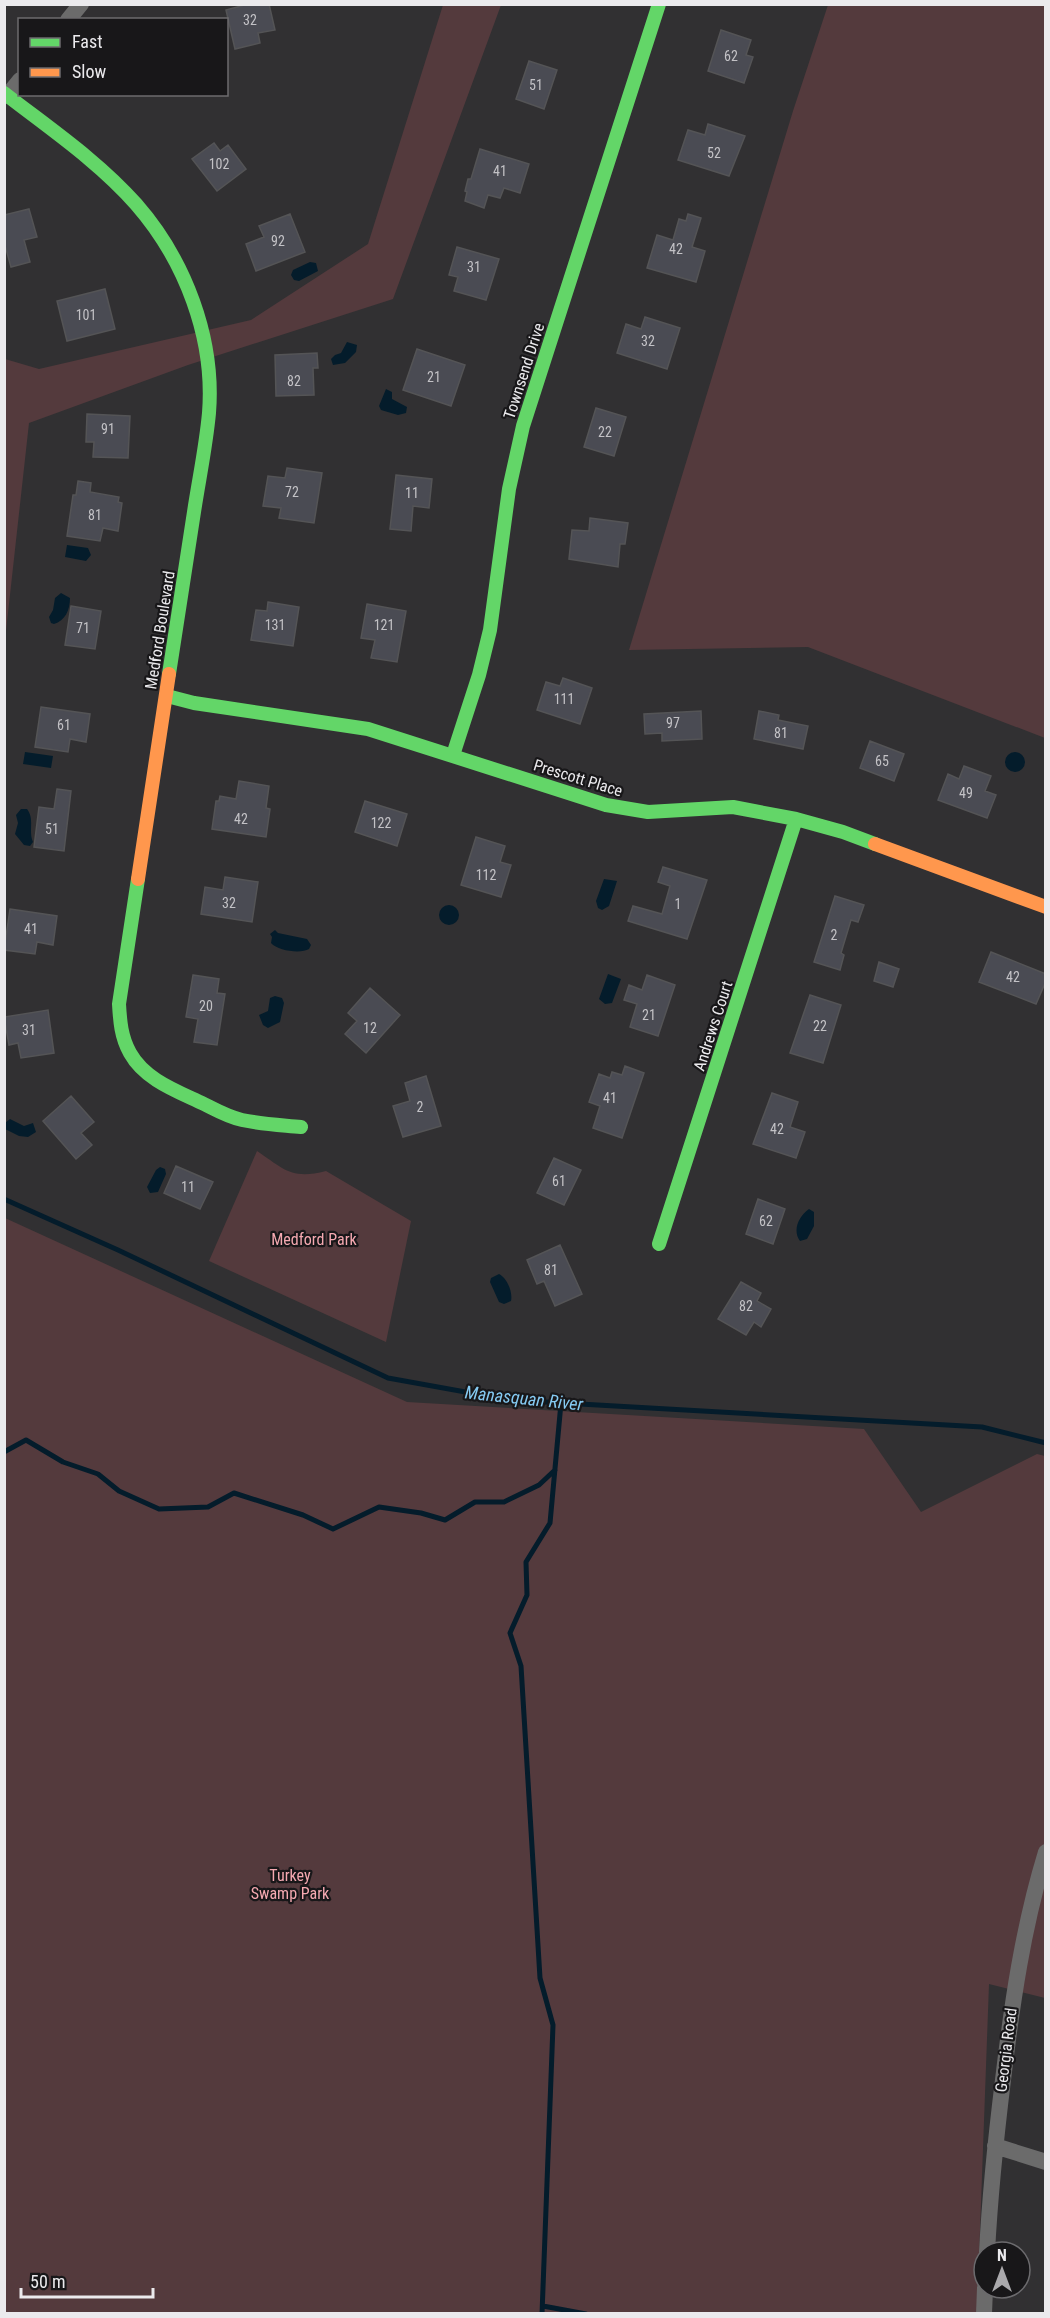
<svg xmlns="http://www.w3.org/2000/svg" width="1050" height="2318" viewBox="0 0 1050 2318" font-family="'Roboto Condensed',sans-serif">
<rect width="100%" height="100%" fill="#313032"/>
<!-- green -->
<path fill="#543a3d" d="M443 5H501L393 299 188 365 29 423 5 640V359L39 369 251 320 368 244Z
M828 5H1045V738L808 647 629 650 793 111Z
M257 1151C284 1169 291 1180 326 1171L411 1221 386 1342 209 1261Z
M5 1218 407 1402 864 1429 921 1512 1037 1454 1045 1456V1998L989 1984 977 2313 5 2314Z"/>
<!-- water -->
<path fill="#041c2b" d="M310 262 316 263 318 271 299 281 294 280 291 275 293 270Z
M347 342 357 345 356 352 345 363 333 365 331 359 335 355 341 353Z
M386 389 392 392V399L407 407 406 413 398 415 381 410 379 406Z
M67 545 88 548 91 555 86 561 65 557Z
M61 593 70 598C70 610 65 621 54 624L51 623 49 617 53 610 55 598Z
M1005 762a10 10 0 1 1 20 0a10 10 0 1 1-20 0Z
M25 752 53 756 51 768 23 764Z
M21 809H27C35 819 28 831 33 842L30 846 24 845 15 834 18 823 16 815Z
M604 879 617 881 609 906 602 910 598 908 596 901Z
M439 915a10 10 0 1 1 20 0a10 10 0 1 1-20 0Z
M275 930 278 933 307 939 311 945 309 949C301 954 278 951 271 943L272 937 270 934Z
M608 974 621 979 612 1003 605 1004 599 999Z
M275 996 282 998 284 1003 280 1022 268 1028 263 1025 259 1015 268 1011 270 998Z
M10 1119 24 1126 33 1123 36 1132 28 1137 19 1136 5 1129V1123Z
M160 1167 165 1169 166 1174 158 1192 150 1193 147 1187 156 1170Z
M809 1209 814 1212V1226L807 1239 800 1241C792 1230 799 1216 809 1209Z
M499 1274C507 1278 513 1292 511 1301L504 1304 499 1302 490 1282 491 1278Z"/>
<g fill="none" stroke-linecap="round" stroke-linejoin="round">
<!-- stream -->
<path stroke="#041c2b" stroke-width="5" d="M4 1199 118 1250 388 1378 510 1400 982 1427 1046 1443
M4 1452 26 1440 63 1462 98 1474 119 1491 159 1509 208 1507 234 1493 303 1515 333 1529 379 1507 421 1513 445 1520 475 1502H504L539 1485 555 1470
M543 2306 586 2314
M542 2314 553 2025 540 1978 521 1666 510 1633 527 1595 526 1562 550 1523 561 1403"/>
</g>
<!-- building -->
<path fill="#4a4b53" stroke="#545456" stroke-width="1.5" d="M248 4H269L275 30 258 33 260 43 235 49 226 10Z
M721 30 751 40 746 55 753 57 744 83 708 71Z
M529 61 557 70 544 109 516 99Z
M708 124 745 136 729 176 678 160 688 130 705 135Z
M214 143 220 151 228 145 246 169 217 191 192 159Z
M480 149 529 164 520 193 504 188 500 198 488 195 484 208 465 201 467 192 465 191 468 179H471Z
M29 209 37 237 24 240 30 262 11 267 4 242V215Z
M290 214 305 252 256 271 246 244 264 237 259 226Z
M688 214 701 218 692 247 705 251 696 282 647 268 657 235 673 240 679 219 686 221Z
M457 247 499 259 486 300 454 291 458 277 449 275Z
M105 289 115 329 67 341 57 301Z
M645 317 680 328 667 369 617 353 626 324 641 329Z
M417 349 465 365 451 406 403 390Z
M317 353 318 368H313L314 395 276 396 275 355Z
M596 408 626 417 614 456 584 447Z
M87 414 130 416 128 458 93 457 94 442H86Z
M287 468 322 473 314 523 279 518 281 508 263 506 268 476 285 478Z
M396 475 432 479 429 508 413 506 411 531 390 529Z
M78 481 91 483 90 492 119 497 118 502 122 503 118 531 103 528 100 541 67 536 73 495H76Z
M590 518 628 523 625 544H620L618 567 569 559 572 530 589 531Z
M268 602 299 607 293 646 251 640 256 610 267 611Z
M367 604 406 611 397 662 371 658 375 640 361 638Z
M71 606 101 611 95 649 65 645Z
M563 678 592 688 580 724 537 710 546 682 560 686Z
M41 707 90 714 86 742 70 739 68 752 35 747Z
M701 711 702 739 662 741V733L645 734 644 714Z
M759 711 779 715 778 720 808 726 803 749 754 739Z
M870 741 904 754 894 781 860 768Z
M964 766 991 776 985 791 996 795 987 818 938 800 948 774 959 779Z
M239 781 269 786 266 808 270 809 266 837 212 829 216 801H219L220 796 236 799Z
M57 789 71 791 64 851 34 847 39 807 54 809Z
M365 801 407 814 397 846 355 832Z
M476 837 505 846 500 862 511 865 501 897 461 885Z
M663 867 707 880 687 939 628 921 633 906 662 914 670 886 658 882Z
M225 877 258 882 252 922 201 914 205 887 223 890Z
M835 896 864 905 858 922 851 920 841 953 844 955 840 970 814 962Z
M10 909 57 916 53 945 37 942 35 954 4 950Z
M991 952 1046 974V981L1036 1004 979 982Z
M879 962 899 969 893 987 874 981Z
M193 975 219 979 217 993 225 994 217 1045 194 1042 198 1019 186 1017Z
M647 975 675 985 658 1036 630 1027 637 1004 624 1000 629 985 642 990Z
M370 988 400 1015 366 1053 345 1034 357 1021 348 1013Z
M810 995 841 1005 823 1063 790 1053Z
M48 1010 54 1053 21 1058 18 1043 9 1045 4 1017Z
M625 1066 644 1073 622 1138 593 1128 600 1106 589 1102 599 1074 610 1078 612 1072 622 1075Z
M426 1076 441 1126 403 1137 393 1106 410 1101 405 1083Z
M772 1093 798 1102 790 1127 805 1132 796 1158 753 1144Z
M71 1096 94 1122 81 1133 92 1145 76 1159 43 1121Z
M554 1158 581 1170 564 1205 537 1193Z
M176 1166 213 1182 200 1209 164 1193Z
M758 1199 785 1209 773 1244 746 1234Z
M560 1245 582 1294 555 1306 544 1281 537 1284 527 1260Z
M741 1282 761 1293 757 1301 771 1309 761 1327 754 1322 746 1335 718 1319Z"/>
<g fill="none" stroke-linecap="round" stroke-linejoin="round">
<!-- street -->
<path stroke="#6b6b6b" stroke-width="16" d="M68 20 81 4
M7 96 20 80
M995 2146 1046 2162
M987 2252C990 2194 996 2137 1003 2080 1012 2003 1023 1927 1046 1852
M984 2314 985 2288"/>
<!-- fast -->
<path stroke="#63d668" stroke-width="14" d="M4 93C49 128 98 161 136 204 185 260 215 338 209 413 206 446 199 479 194 512 186 566 177 620 169 674
M167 696 194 703 368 729 606 805 648 812 733 807 796 819 843 832 875 844
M453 755 479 675 490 630 509 489 523 426 659 4
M138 879 119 1004C120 1021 121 1037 130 1053 145 1080 177 1091 204 1104 216 1110 228 1117 242 1120 261 1124 281 1125 301 1127
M659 1244 796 819"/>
<!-- slow -->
<path stroke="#ff974d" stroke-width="14" d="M875 844 1046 907
M138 879 169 674"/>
</g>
<g text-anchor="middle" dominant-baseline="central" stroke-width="4.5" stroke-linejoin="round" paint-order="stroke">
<!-- number labels -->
<g font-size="14" fill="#c3c2c6">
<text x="250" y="20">32</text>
<text x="731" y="56">62</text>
<text x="536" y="85">51</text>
<text x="714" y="153">52</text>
<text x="219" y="164">102</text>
<text x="500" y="171">41</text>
<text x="278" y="241">92</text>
<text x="676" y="249">42</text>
<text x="474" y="267">31</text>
<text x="86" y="315">101</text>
<text x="648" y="341">32</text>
<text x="434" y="377">21</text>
<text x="294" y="381">82</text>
<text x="108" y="429">91</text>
<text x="605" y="432">22</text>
<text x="292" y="492">72</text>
<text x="412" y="493">11</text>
<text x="95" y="515">81</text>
<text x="275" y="625">131</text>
<text x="384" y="625">121</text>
<text x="83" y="628">71</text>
<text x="564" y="699">111</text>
<text x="673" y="723">97</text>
<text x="64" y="725">61</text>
<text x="781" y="733">81</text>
<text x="882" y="761">65</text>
<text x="966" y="793">49</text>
<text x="241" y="819">42</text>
<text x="381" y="823">122</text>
<text x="52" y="829">51</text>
<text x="486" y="875">112</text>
<text x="229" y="903">32</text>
<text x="678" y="904">1</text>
<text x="31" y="929">41</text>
<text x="834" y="935">2</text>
<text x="1013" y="977">42</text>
<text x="206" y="1006">20</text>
<text x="649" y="1015">21</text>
<text x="820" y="1026">22</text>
<text x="370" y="1028">12</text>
<text x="29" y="1030">31</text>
<text x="610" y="1098">41</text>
<text x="420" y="1107">2</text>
<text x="777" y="1129">42</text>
<text x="559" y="1181">61</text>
<text x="188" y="1187">11</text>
<text x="766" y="1221">62</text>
<text x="551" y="1270">81</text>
<text x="746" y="1306">82</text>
</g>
<!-- street labels -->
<g font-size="16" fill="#ebeaed" stroke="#181719">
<text transform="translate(524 371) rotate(-72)">Townsend Drive</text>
<text transform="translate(160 630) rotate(-81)">Medford Boulevard</text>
<text transform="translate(578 778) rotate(17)">Prescott Place</text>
<text transform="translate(713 1026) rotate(-72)">Andrews Court</text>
<text transform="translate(1006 2050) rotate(-83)">Georgia Road</text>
</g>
<!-- park labels -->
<g font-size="16" fill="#f5a9b1" stroke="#181719">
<text x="314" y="1239">Medford Park</text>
<text x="290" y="1875">Turkey<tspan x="290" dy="18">Swamp Park</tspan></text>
</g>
<!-- water labels -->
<g font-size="18" font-style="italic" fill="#85caf2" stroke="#181719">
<text transform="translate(524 1398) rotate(6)">Manasquan River</text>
</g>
</g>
<!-- border -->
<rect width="1050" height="2318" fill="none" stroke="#ebeaed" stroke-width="12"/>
<!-- legend -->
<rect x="18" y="18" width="210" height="78" fill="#181719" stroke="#6c6b6e" stroke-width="1.5"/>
<rect x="30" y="38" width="30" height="9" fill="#63d668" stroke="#6c6b6e" stroke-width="1.5"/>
<text x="72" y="48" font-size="18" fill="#ebeaed">Fast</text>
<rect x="30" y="68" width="30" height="9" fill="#ff974d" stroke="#6c6b6e" stroke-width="1.5"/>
<text x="72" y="78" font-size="18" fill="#ebeaed">Slow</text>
<!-- north arrow -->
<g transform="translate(1002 2270)"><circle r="28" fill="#181719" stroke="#6c6b6e" stroke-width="1.5"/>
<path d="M0-4.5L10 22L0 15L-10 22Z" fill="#aaa9ac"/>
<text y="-9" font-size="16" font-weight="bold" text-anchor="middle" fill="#ebeaed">N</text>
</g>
<!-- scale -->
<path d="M21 2288v9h132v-9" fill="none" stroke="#ebeaed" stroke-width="3"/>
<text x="30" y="2288" font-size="18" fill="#ebeaed" stroke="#181719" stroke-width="4.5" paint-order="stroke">50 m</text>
</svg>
